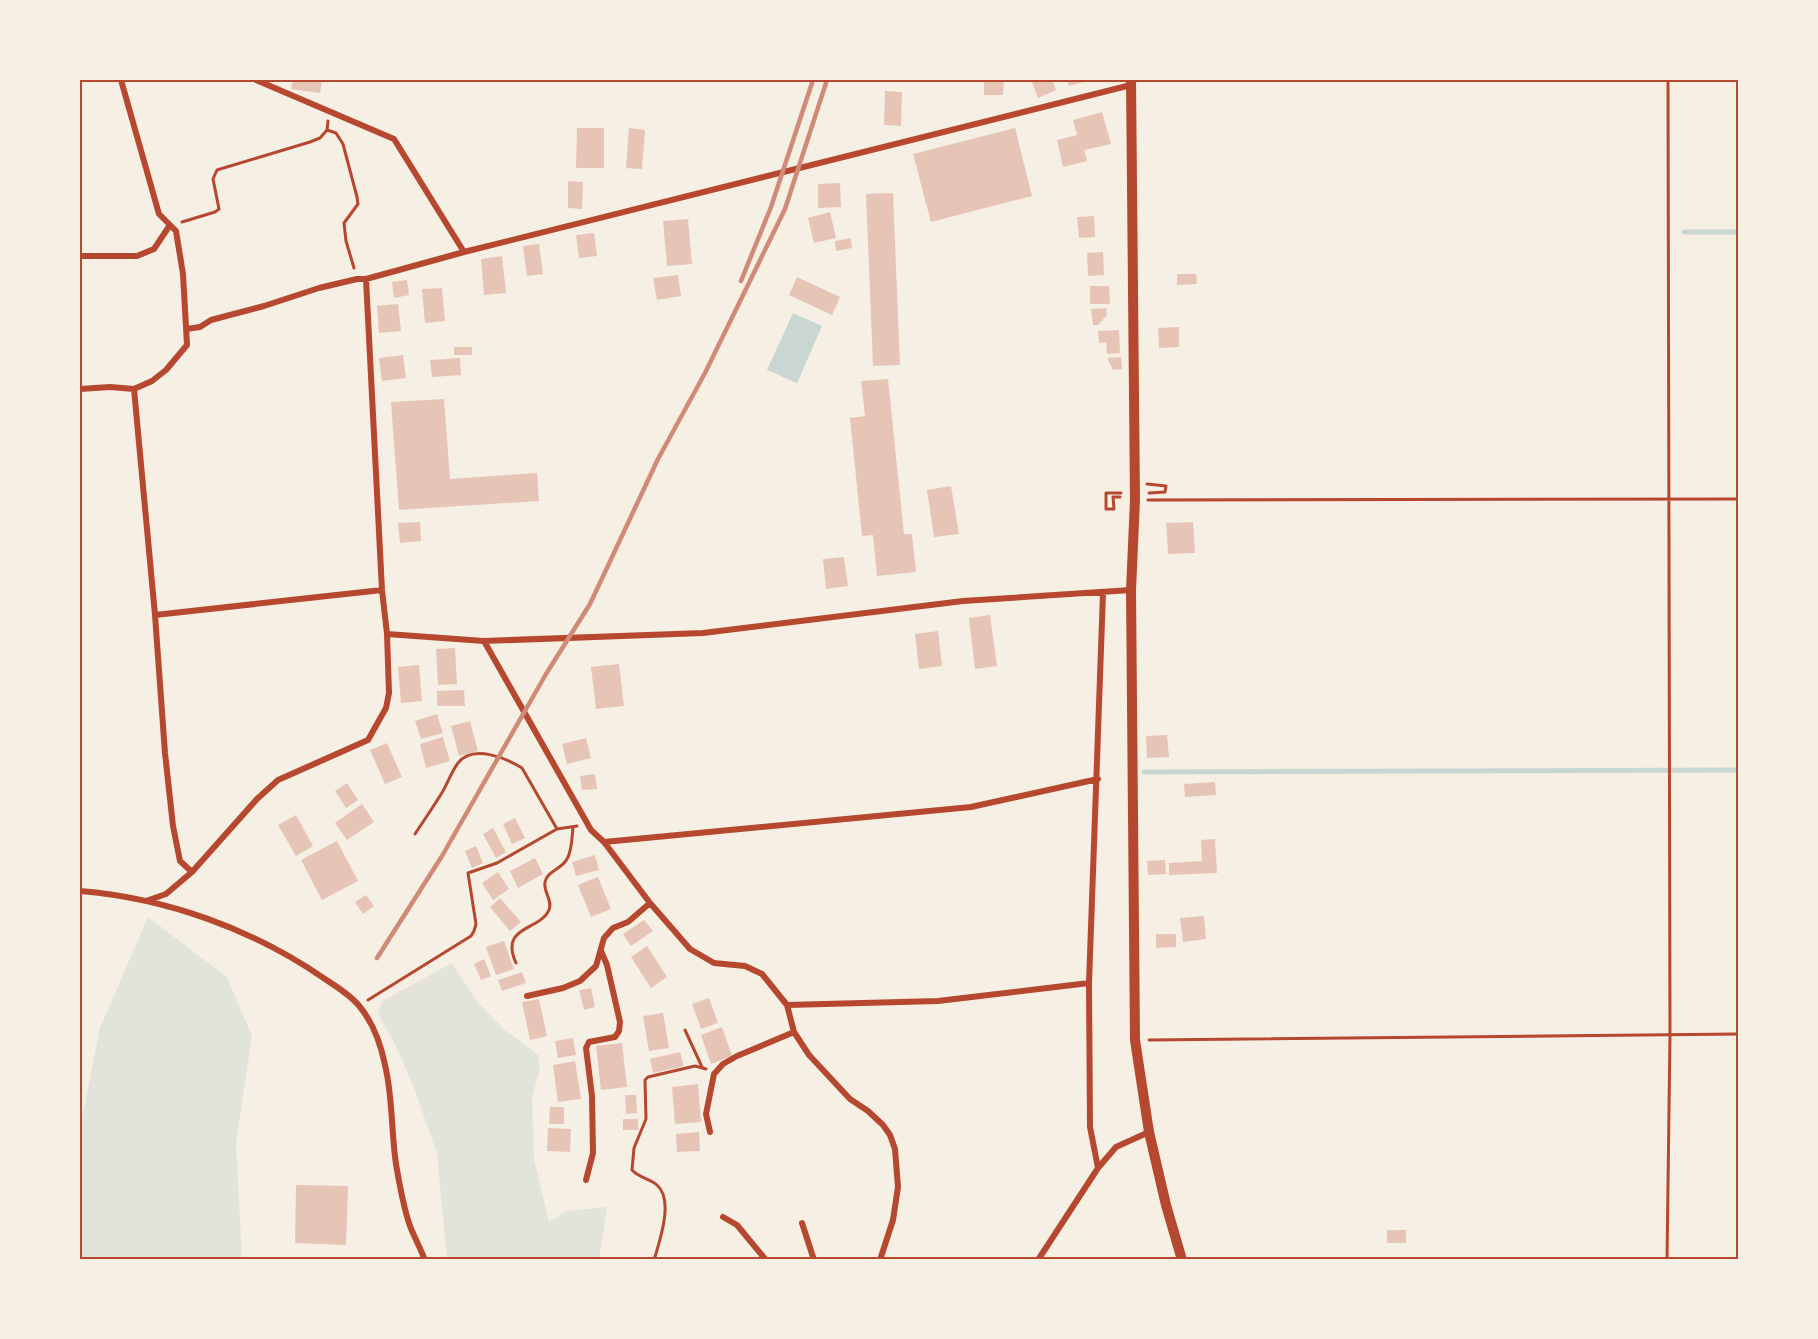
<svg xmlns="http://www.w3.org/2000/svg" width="1818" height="1339" viewBox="0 0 1818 1339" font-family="'Work Sans',sans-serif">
<rect width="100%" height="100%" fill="#f6efe4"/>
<!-- green -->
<path fill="#e2e4dc" d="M148 917 227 977 252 1036 236 1142 242 1259H80V1127L100 1028Z
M452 963 477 1002 505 1030 538 1055 540 1070 532 1097 534 1159 549 1222 566 1211 607 1207 599 1259H447L437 1154 415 1090 396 1046 378 1014 382 1001Z"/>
<!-- water -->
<path fill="#c9d6d2" d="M793 313 822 326 797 383 767 370Z"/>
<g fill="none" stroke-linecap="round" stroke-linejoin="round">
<!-- stream -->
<path stroke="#c9d6d2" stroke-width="5" d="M1684 232H1738
M1144 772 1738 770"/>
</g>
<!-- building -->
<path fill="#e6c5b7" d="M293 80H322L320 93 291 89Z
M984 80H1004L1003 95H984Z
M1038 80H1052L1056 90 1038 98 1032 82Z
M1067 80H1092L1069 86Z
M885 91 902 92 901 126 884 125Z
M1102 112 1111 144 1084 150 1087 161 1063 167 1057 140 1077 135 1073 120Z
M577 128H604V168H576Z
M629 128 645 130 642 169 626 168Z
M1015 128 1032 196 931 222 913 154Z
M568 181 583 182 582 209 568 208Z
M840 183 841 207 818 208V184Z
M893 193 900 365 873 366 866 194Z
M830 212 836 238 814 243 808 218Z
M1094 216 1095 237 1079 238 1077 217Z
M688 219 692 264 667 266 663 221Z
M594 233 597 256 579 258 576 235Z
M851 238 852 248 836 251 835 241Z
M539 244 543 274 527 276 523 246Z
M1103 252 1104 275 1088 276 1087 253Z
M502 256 506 293 484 295 481 259Z
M1177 274H1196L1197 284 1177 285Z
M678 275 681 296 657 300 653 278Z
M797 277 840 297 832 315 789 295Z
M407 280 409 295 394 298 392 282Z
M1090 286H1109L1110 304H1090Z
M442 288 445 321 425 323 422 289Z
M398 304 401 331 379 333 377 306Z
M1106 308 1107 315 1098 325H1093L1091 309Z
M1179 327V347L1159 348 1158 328Z
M1119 330 1120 353 1107 354 1106 342 1099 343 1098 331Z
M454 347H472V355H454Z
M403 355 406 378 382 381 379 358Z
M1121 357 1122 369 1113 370 1107 358Z
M460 358 461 375 432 377 430 360Z
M888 379 904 534H912L916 572 877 576 873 535 862 536 850 418 865 416 861 381Z
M444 399 450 479 537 473 539 501 399 510 391 402Z
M951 486 959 534 934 537 927 490Z
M420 522 421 541 400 543 398 523Z
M1193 522 1195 553 1168 554 1166 523Z
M844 557 848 586 826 589 823 559Z
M990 615 997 666 975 669 969 618Z
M938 631 942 666 919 669 915 634Z
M455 648 457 684 438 685 436 649Z
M619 664 624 706 596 709 591 667Z
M419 665 422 701 401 703 398 667Z
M464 690 465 706H437V691Z
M437 714 443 733 421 739 415 721Z
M470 721 478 751 459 756 451 726Z
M1167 735 1169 757 1147 758 1146 736Z
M443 737 450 761 426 768 420 744Z
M586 738 591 758 567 764 562 744Z
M387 743 402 777 385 784 370 750Z
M595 774 597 789 582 790 580 776Z
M1215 782 1216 795 1185 797 1184 784Z
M347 783 358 800 346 808 335 791Z
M362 804 374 822 347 840 335 823Z
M296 815 313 846 296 856 278 825Z
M515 818 525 838 512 844 503 824Z
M493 828 506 852 496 858 483 834Z
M1215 839 1217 873 1169 875V863L1202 861 1201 840Z
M337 841 358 881 322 900 301 860Z
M476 846 483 863 472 868 465 851Z
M595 855 599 870 576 876 572 862Z
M535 858 543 874 518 888 510 871Z
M1165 860 1166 874 1148 875 1147 861Z
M498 872 509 889 493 900 482 883Z
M598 877 611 909 591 917 578 885Z
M366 895 374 906 363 914 355 902Z
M500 898 521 922 510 931 490 907Z
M1204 916 1206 939 1183 942 1180 918Z
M644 920 653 931 631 946 623 934Z
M1156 934H1176V947L1156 948Z
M504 941 514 969 496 975 486 947Z
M647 946 667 977 651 988 631 957Z
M484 959 491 976 481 980 474 964Z
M522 972 526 983 502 991 498 980Z
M591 988 595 1007 584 1010 579 990Z
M709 998 718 1023 701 1029 692 1004Z
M539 999 547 1036 530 1040 522 1002Z
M663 1013 669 1048 649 1051 643 1016Z
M722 1027 732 1056 711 1064 701 1035Z
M573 1038 576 1055 558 1058 555 1041Z
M622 1043 627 1087 601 1090 596 1046Z
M680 1052 684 1066 653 1073 650 1059Z
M575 1061 581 1099 558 1102 553 1065Z
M698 1084 701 1122 675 1124 672 1087Z
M625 1095H636L637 1113 626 1114Z
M550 1107H564V1124H549Z
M623 1119H638V1130H623Z
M548 1128 571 1129 570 1152 547 1151Z
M699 1132 700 1151 677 1152 676 1134Z
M296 1185 348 1186 346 1245 295 1243Z
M1387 1230H1406V1243H1387Z"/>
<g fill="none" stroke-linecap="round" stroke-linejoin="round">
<!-- path -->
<path stroke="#b5482f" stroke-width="3" d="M327 130 336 133 343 144 357 197 358 204 344 223 346 241 354 268
M182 222 215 212 219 209 213 179 217 170 310 142 320 138 327 130 328 121
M1147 484 1166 486 1165 492 1149 493
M1120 497H1113L1114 509H1106V493H1121
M1148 500 1738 499
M415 834C424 820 434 806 443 791 448 782 452 771 458 763 473 744 506 758 522 768L557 829
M516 963C499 925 540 931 549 910 553 900 543 892 545 882 547 871 562 869 567 859 572 851 572 837 573 827
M368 1000 471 936 474 931 476 924 468 873 497 863 557 829 577 826
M685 1030 702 1067
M1149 1040 1738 1034
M654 1260C660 1240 674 1200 657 1185 649 1178 639 1178 632 1170L634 1148 646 1119 645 1080 648 1077 695 1066 706 1069
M1667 1260 1670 1035 1668 80"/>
<!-- minor -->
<path stroke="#b5482f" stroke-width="6" d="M256 80 394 139 464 252
M80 256H137L154 249 170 225
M187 329 200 327 211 320 264 306 319 288 357 279H366L464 252 1131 85
M80 389 110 387 134 389 152 381 166 370 187 345 183 274 176 231 159 214 121 80
M134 389 155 615 165 753 173 826 180 861 192 872
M155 615 382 590
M387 634 484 641 703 633 963 601 1131 590
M484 641 591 830 604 842 650 903 690 949 714 963 745 966 762 974 787 1005 794 1032 809 1055 850 1099 868 1111 883 1125 890 1135 895 1149 898 1187 893 1220 880 1260
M604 842 971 807 1098 779
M80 891C166 898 253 929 325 979 337 987 352 996 360 1007 373 1023 381 1045 385 1065 393 1098 391 1131 396 1164 399 1182 405 1215 412 1231 416 1240 421 1250 425 1260
M146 901 166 894 192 872 257 799 278 780 368 740 386 708 389 693 387 634 382 590 366 279
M527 996 563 988 580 981 596 966 604 938 613 928 628 922 650 903
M787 1005 938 1001 1089 983
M710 1132 706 1114 714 1074 723 1064 737 1056 794 1032
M1098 1168 1090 1127 1089 983 1103 593
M586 1180 593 1153 592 1096 586 1048 589 1042 615 1037 619 1031 620 1022 607 965 601 951
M723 1217 737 1225 766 1260
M802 1223 814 1260
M1038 1260 1098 1168 1116 1147 1149 1132"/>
<!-- primary -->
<path stroke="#b5482f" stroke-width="10" d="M1131 80 1135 500 1131 590 1135 1040 1149 1132 1166 1205 1182 1260"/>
<!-- rail -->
<path stroke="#cf8b77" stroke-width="4.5" d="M741 281 771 207 813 80
M377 958 442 856 546 674 590 604 658 459 705 373 785 209 827 80"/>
</g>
<!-- border -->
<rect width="1818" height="1339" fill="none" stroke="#f6efe4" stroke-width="162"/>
<rect x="81" y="81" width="1656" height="1177" fill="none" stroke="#b5482f" stroke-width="2"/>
</svg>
